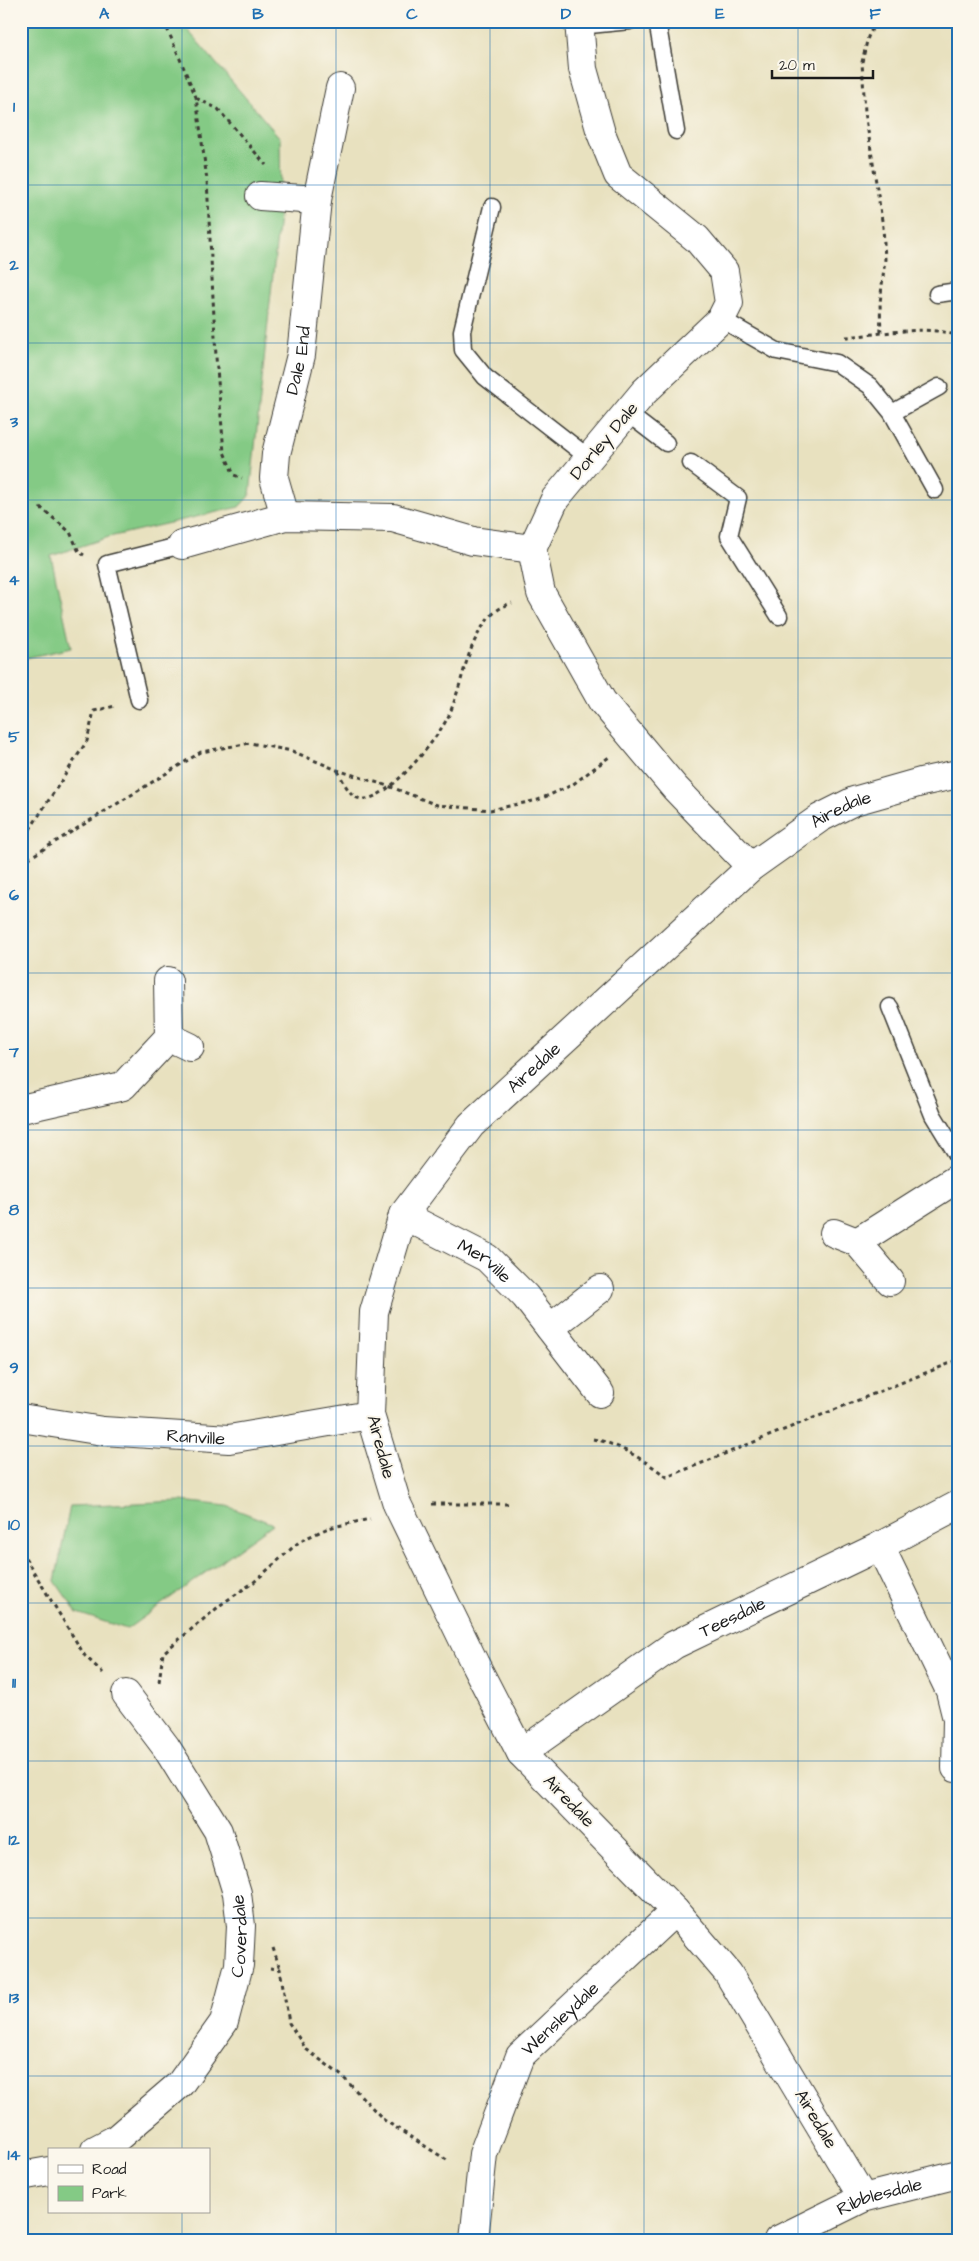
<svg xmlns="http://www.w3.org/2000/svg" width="979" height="2261" viewBox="0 0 979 2261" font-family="'Architects Daughter',sans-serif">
<rect width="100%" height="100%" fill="#fbf7ec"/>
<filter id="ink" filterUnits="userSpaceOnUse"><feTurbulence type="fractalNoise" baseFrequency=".02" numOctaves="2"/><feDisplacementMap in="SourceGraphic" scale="10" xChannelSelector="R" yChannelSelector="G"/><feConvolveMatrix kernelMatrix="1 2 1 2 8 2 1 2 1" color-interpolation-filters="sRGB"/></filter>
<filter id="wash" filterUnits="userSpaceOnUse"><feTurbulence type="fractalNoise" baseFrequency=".0096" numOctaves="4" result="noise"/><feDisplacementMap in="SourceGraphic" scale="20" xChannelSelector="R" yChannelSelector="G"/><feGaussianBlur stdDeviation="1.12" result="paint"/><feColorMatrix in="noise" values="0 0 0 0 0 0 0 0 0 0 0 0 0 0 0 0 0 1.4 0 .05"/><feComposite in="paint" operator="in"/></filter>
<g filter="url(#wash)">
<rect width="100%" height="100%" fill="#e8e1bf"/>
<!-- green -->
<path fill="#84ca85" stroke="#507350" d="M21 21H180L280 138 281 197 250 495 239 507 109 537 51 556 71 648 21 659Z
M181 1501 227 1506 273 1524 127 1629 77 1613 55 1581 70 1506Z"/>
</g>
<g filter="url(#ink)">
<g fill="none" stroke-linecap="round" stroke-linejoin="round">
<!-- service casing -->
<g stroke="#3b3a34" stroke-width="19">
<path id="service" d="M657 21 676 131
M579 26 630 21
M492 207 462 331 463 350 485 377 589 458
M937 294 958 291
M721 319 777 351 837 363 870 386 892 413 935 490
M627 413 666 443
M892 413 939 387
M691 463 738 498 729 536 779 616
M139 700 107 564 182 545
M890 1007 933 1115 958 1156"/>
</g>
<!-- minor casing -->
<g stroke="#3b3a34" stroke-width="30">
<g id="minor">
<path d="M579 21 583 69 601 133 618 175 697 239 724 271 729 303 721 319 644 392 555 499 532 549 541 593 602 701 675 788 751 867"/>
<path d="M260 196 317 200"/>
<path id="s1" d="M285 516 274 478 276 454 301 355 317 200 340 88"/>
<path d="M182 545 285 516 393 518 473 541 532 549"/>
<path d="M169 1037 190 1047"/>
<path d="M21 1109 123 1086 169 1037 168 981"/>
<path id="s2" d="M403 1215 487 1258 525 1296 600 1393"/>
<path d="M834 1233 857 1242"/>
<path d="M890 1281 857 1242 958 1178"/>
<path d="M550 1328 600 1289"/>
<path id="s3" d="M21 1418 103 1431 229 1439 370 1415"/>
<path d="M880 1546 950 1691 957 1719 956 1768"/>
<path id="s4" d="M521 1753 674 1645 880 1546 958 1505"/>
<path id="s5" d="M95 2150 116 2139 180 2084 224 2022 239 1965 241 1926 237 1893 218 1831 166 1747 126 1694"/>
<path d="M21 2176 49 2171"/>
<path id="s6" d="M863 2198 728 1973 675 1911 521 1753 475 1664 397 1504 370 1415 374 1312 403 1215 471 1125 595 1011 751 867 820 818 854 801 921 782 958 774"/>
<path id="s7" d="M474 2240 483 2154 520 2056 675 1911"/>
<path id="s8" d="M778 2240 863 2198 958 2174"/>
</g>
</g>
<!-- path -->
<path stroke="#3b3a34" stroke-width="3" stroke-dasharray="4 4" stroke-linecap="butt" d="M164 21 196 97 207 180 216 357 224 452 234 475 242 478
M876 21 868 37 862 62 865 112 883 227 885 259 880 303 881 335
M196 98 218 109 266 165
M846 337C874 335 935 323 958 337
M40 507 70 532 79 552 84 555
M338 771C343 780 349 797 361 799 387 803 439 737 449 715 462 685 465 653 483 626 491 614 499 607 512 603
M21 843 87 741 94 711 115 706
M21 863 201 752 250 743 292 751 337 770 391 787 437 805 490 810 538 800 572 785 609 757
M593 1439C620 1444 645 1461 667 1477L958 1360
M432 1504H508
M21 1551 85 1656 103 1673
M159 1682 163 1653 223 1603 254 1582 300 1541 328 1528 370 1519
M273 1948 280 1969
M270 1968 280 1969 289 2023 306 2049 342 2076 384 2120 450 2162"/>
<!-- service -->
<use href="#service" stroke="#fff" stroke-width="16"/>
<!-- minor -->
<use href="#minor" stroke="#fff" stroke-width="28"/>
</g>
</g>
<!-- grid -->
<path fill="none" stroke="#1f6fb2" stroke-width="1" stroke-opacity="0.55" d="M182 21V2150M336 21V2240M490 21V2240M644 21V2240M798 21V2240M21 185H958M21 343H958M21 500H958M21 658H958M21 815H958M21 973H958M21 1130H958M21 1288H958M21 1446H958M21 1603H958M21 1761H958M21 1918H958M21 2076H958M182 2212V2240"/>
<g text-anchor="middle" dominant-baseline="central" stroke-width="4" stroke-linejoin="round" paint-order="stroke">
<!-- street labels -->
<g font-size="18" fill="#1c1c1c" stroke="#fbf7ec">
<text stroke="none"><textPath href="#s1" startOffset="160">Dale End</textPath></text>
<text transform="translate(604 441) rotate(-50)">Dorley Dale</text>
<text stroke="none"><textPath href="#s6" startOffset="1741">Airedale</textPath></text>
<text stroke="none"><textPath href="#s6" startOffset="1338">Airedale</textPath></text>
<text stroke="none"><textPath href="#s2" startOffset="94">Merville</textPath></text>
<text stroke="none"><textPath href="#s3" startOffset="176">Ranville</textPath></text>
<text transform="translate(381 1447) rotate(75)">Airedale</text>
<text stroke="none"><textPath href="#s4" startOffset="252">Teesdale</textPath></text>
<text transform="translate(569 1801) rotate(46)">Airedale</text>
<text stroke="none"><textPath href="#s5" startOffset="272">Coverdale</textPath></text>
<text stroke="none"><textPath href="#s7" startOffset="246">Wensleydale</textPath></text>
<text transform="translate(816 2119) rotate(59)">Airedale</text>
<text stroke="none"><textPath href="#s8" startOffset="111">Ribblesdale</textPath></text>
</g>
</g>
<!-- margin -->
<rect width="979" height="2261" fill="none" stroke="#fbf7ec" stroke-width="55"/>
<!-- legend -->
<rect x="48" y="2148" width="162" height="65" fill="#fbf7ec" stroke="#a29f99"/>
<rect x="58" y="2165" width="25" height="8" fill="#ffffff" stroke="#a29f99"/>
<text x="92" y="2174" font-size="15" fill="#1c1c1c">Road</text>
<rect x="58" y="2186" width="25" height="15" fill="#84ca85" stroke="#a29f99"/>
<text x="92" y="2198" font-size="15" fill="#1c1c1c">Park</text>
<!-- scale -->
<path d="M772 70v8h101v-8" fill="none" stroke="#1c1c1c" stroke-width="2.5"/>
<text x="779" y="70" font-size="15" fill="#1c1c1c" stroke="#fbf7ec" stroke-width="4" paint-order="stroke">20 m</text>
<rect x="28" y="28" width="924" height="2206" fill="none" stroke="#1f6fb2" stroke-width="2"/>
<g font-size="16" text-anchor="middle" font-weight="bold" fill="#1f6fb2">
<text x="104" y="19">A</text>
<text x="258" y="19">B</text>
<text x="412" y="19">C</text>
<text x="566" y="19">D</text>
<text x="720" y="19">E</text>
<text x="875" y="19">F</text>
<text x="14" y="112">1</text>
<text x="14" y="270">2</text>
<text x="14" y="427">3</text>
<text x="14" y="585">4</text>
<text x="14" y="742">5</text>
<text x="14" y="900">6</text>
<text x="14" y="1057">7</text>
<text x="14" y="1215">8</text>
<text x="14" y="1373">9</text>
<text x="14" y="1530">10</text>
<text x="14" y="1688">11</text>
<text x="14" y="1845">12</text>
<text x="14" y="2003">13</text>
<text x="14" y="2160">14</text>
</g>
</svg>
